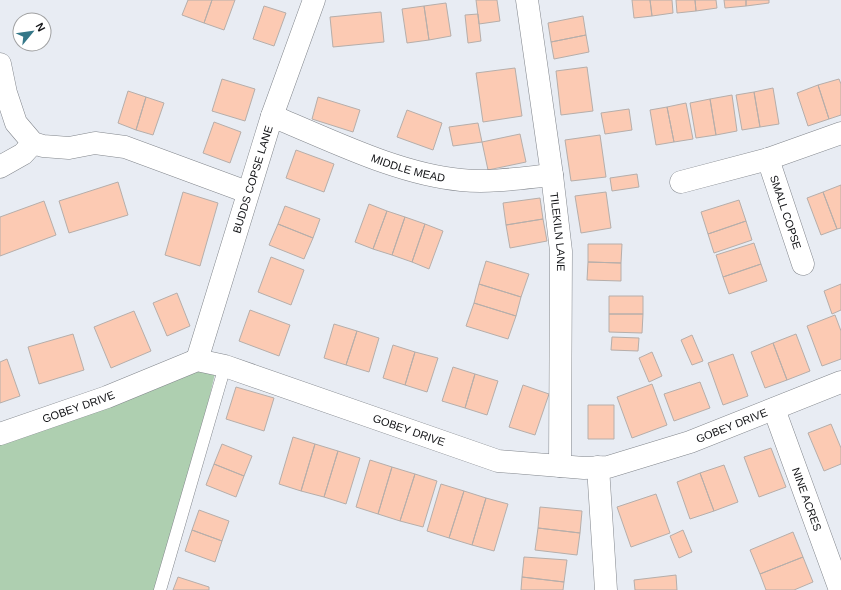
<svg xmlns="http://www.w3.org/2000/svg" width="841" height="590" viewBox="0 0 841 590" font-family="Arial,sans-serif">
<rect width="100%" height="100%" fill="#e8ecf3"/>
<!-- grass -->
<path fill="#aecfb0" d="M217 365 180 523 160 590H0V433Z"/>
<!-- building -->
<path fill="#fccab3" stroke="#b6aeaa" d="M188 0H212L204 23 182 15Z
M212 0H235L224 30 204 23Z
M476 0H497L500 21 479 24Z
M632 0H650L652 16 634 18Z
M650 0H672L673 13 652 16Z
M676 0H695L696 11 677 13Z
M695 0H716L717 8 696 11Z
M724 0H746V6L725 8Z
M746 0H769V3L746 6Z
M446 3 451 36 429 40 424 6Z
M264 6 286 13 274 46 253 39Z
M424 6 429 40 407 43 402 9Z
M381 12 384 42 333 47 330 17Z
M478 14 481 41 468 43 465 15Z
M583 16 586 35 551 42 548 23Z
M586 35 589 52 554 59 551 42Z
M587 67 593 111 561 115 556 71Z
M515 68 522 116 483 122 476 73Z
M222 79 255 89 245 121 212 111Z
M839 79 841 84V115L829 119 818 85Z
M818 85 829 119 808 126 797 93Z
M773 88 779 124 760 127 754 92Z
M128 91 146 97 136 130 118 123Z
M754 92 760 127 742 130 736 95Z
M732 95 737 131 716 135 710 99Z
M146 97 164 103 153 135 136 130Z
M318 97 360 110 353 132 312 119Z
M710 99 716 135 696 138 690 103Z
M686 103 693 139 674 142 667 107Z
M667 107 674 142 656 145 650 110Z
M629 109 632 130 605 134 601 113Z
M407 110 442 123 433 150 397 137Z
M214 122 241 132 230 163 203 153Z
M478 123 482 142 453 146 449 127Z
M520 134 526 162 488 170 482 142Z
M600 135 606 177 571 181 565 140Z
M296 150 334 164 324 192 286 178Z
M637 174 639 187 612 191 610 178Z
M118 182 128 215 69 233 59 201Z
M841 185V228L837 229 823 192Z
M183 192 218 203 200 266 165 255Z
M606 192 611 228 581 233 575 196Z
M823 192 837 229 821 235 807 198Z
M540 198 543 219 506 225 503 203Z
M739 200 746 221 708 234 701 212Z
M44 201 56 235 0 256V217Z
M369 204 387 211 373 249 355 242Z
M285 206 320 219 313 238 278 224Z
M387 211 405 217 392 255 373 249Z
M405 217 425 224 412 262 392 255Z
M543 219 547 241 510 248 506 225Z
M746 221 752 240 714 253 708 234Z
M278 224 313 238 304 259 269 245Z
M425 224 443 231 429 269 412 262Z
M754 243 761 264 723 277 716 255Z
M588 244H622L621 263 588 262Z
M271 257 304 270 291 305 258 292Z
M486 261 529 274 521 297 479 284Z
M588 262 621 263V281L587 280Z
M761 264 767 281 729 294 723 277Z
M479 284 521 297 516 316 474 303Z
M841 284V310L832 314 824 291Z
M177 293 190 326 167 336 153 303Z
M609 296H643V314H609Z
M474 303 516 316 508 339 466 326Z
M250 310 290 325 279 356 239 341Z
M134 311 151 351 111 368 94 327Z
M609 314H643L642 333 609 332Z
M835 315 841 331V359L822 366 807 326Z
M334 324 357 331 346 365 324 358Z
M357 331 379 338 369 372 346 365Z
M73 334 84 370 39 384 28 347Z
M796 334 810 371 787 380 773 343Z
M692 335 703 361 692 365 681 340Z
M612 337 639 338 638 351 611 350Z
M773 343 787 380 765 388 751 352Z
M393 345 415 352 405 385 383 378Z
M415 352 438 358 427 392 405 385Z
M652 352 662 376 649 382 639 358Z
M733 354 748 396 723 405 708 363Z
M7 359 20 396 0 403V362Z
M453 367 475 374 465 408 442 401Z
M475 374 498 381 487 415 465 408Z
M700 382 710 408 674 421 664 394Z
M652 384 667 425 632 438 617 397Z
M523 385 549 394 535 435 509 427Z
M236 387 274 398 264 431 226 419Z
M588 405H614V439H588Z
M831 424 841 448V464L824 471 808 433Z
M293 437 315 444 301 491 279 484Z
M222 444 252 456 244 476 214 464Z
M315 444 338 451 324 497 301 491Z
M771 448 786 487 759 497 744 457Z
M338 451 360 458 346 504 324 497Z
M370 460 392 467 378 514 356 507Z
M214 464 244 476 236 497 206 485Z
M724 465 738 502 714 511 700 473Z
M392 467 415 474 400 521 378 514Z
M700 473 714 511 690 519 677 482Z
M415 474 437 481 423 527 400 521Z
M441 484 464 491 449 538 427 531Z
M464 491 486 498 472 545 449 538Z
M656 494 670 533 631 547 617 507Z
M486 498 508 504 494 551 472 545Z
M540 507 582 511 580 533 538 528Z
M199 510 229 521 222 541 192 530Z
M538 528 580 533 577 555 535 550Z
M192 530 222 541 215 562 185 551Z
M683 530 692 552 679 558 670 536Z
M793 532 803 557 760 574 750 550Z
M524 557 567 560 564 582 522 577Z
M803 557 813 582 794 590H766L760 574Z
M676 575 677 590H635L634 580Z
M178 577 209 587V590H173Z
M522 577 564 582 563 590H521Z"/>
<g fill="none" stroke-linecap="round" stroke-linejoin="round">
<!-- lane casing -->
<g stroke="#82868c" stroke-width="13">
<path id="lane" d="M160 590 225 366"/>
</g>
<!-- street casing -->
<g stroke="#82868c" stroke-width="23">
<g id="street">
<path id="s1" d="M527 0 552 175 561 251 560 466"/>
<path d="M0 64 6 93 16 123 33 143 43 146 69 148 95 143 125 147 247 192"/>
<path id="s2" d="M272 116C331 140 397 174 461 180 491 183 522 178 552 175"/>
<path id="s3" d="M768 159 803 264"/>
<path d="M0 167 23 154 33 143"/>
<path d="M681 182 768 159 841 133"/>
<path id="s4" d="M197 360 272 116 314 0"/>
<path id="s5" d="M774 409 840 590"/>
<path id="s6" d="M0 434 107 397 197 360 225 366 498 461 584 468 608 467 690 442 841 382"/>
<path d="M598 467 606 590"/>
</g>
</g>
<!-- lane -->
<use href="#lane" stroke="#fff" stroke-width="12"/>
<!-- street -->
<use href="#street" stroke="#fff" stroke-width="22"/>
</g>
<g text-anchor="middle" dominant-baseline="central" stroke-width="4" stroke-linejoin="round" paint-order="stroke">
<!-- street labels -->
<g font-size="11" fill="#121316" stroke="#fff">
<text stroke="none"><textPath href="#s2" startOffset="146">MIDDLE MEAD</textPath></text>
<text stroke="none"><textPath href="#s4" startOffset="189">BUDDS COPSE LANE</textPath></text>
<text stroke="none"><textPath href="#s3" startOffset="56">SMALL COPSE</textPath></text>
<text stroke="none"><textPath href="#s1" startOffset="234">TILEKILN LANE</textPath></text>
<text stroke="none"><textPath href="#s6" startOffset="83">GOBEY DRIVE</textPath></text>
<text stroke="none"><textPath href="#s6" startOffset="769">GOBEY DRIVE</textPath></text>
<text stroke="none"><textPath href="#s6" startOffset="434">GOBEY DRIVE</textPath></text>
<text stroke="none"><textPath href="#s5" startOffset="96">NINE ACRES</textPath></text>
</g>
</g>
<!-- north arrow -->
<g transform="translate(32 32) rotate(61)"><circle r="19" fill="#ffffff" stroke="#a0a1a2"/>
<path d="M0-3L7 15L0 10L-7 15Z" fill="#347788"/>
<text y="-6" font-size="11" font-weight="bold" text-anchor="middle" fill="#121316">N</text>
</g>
</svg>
